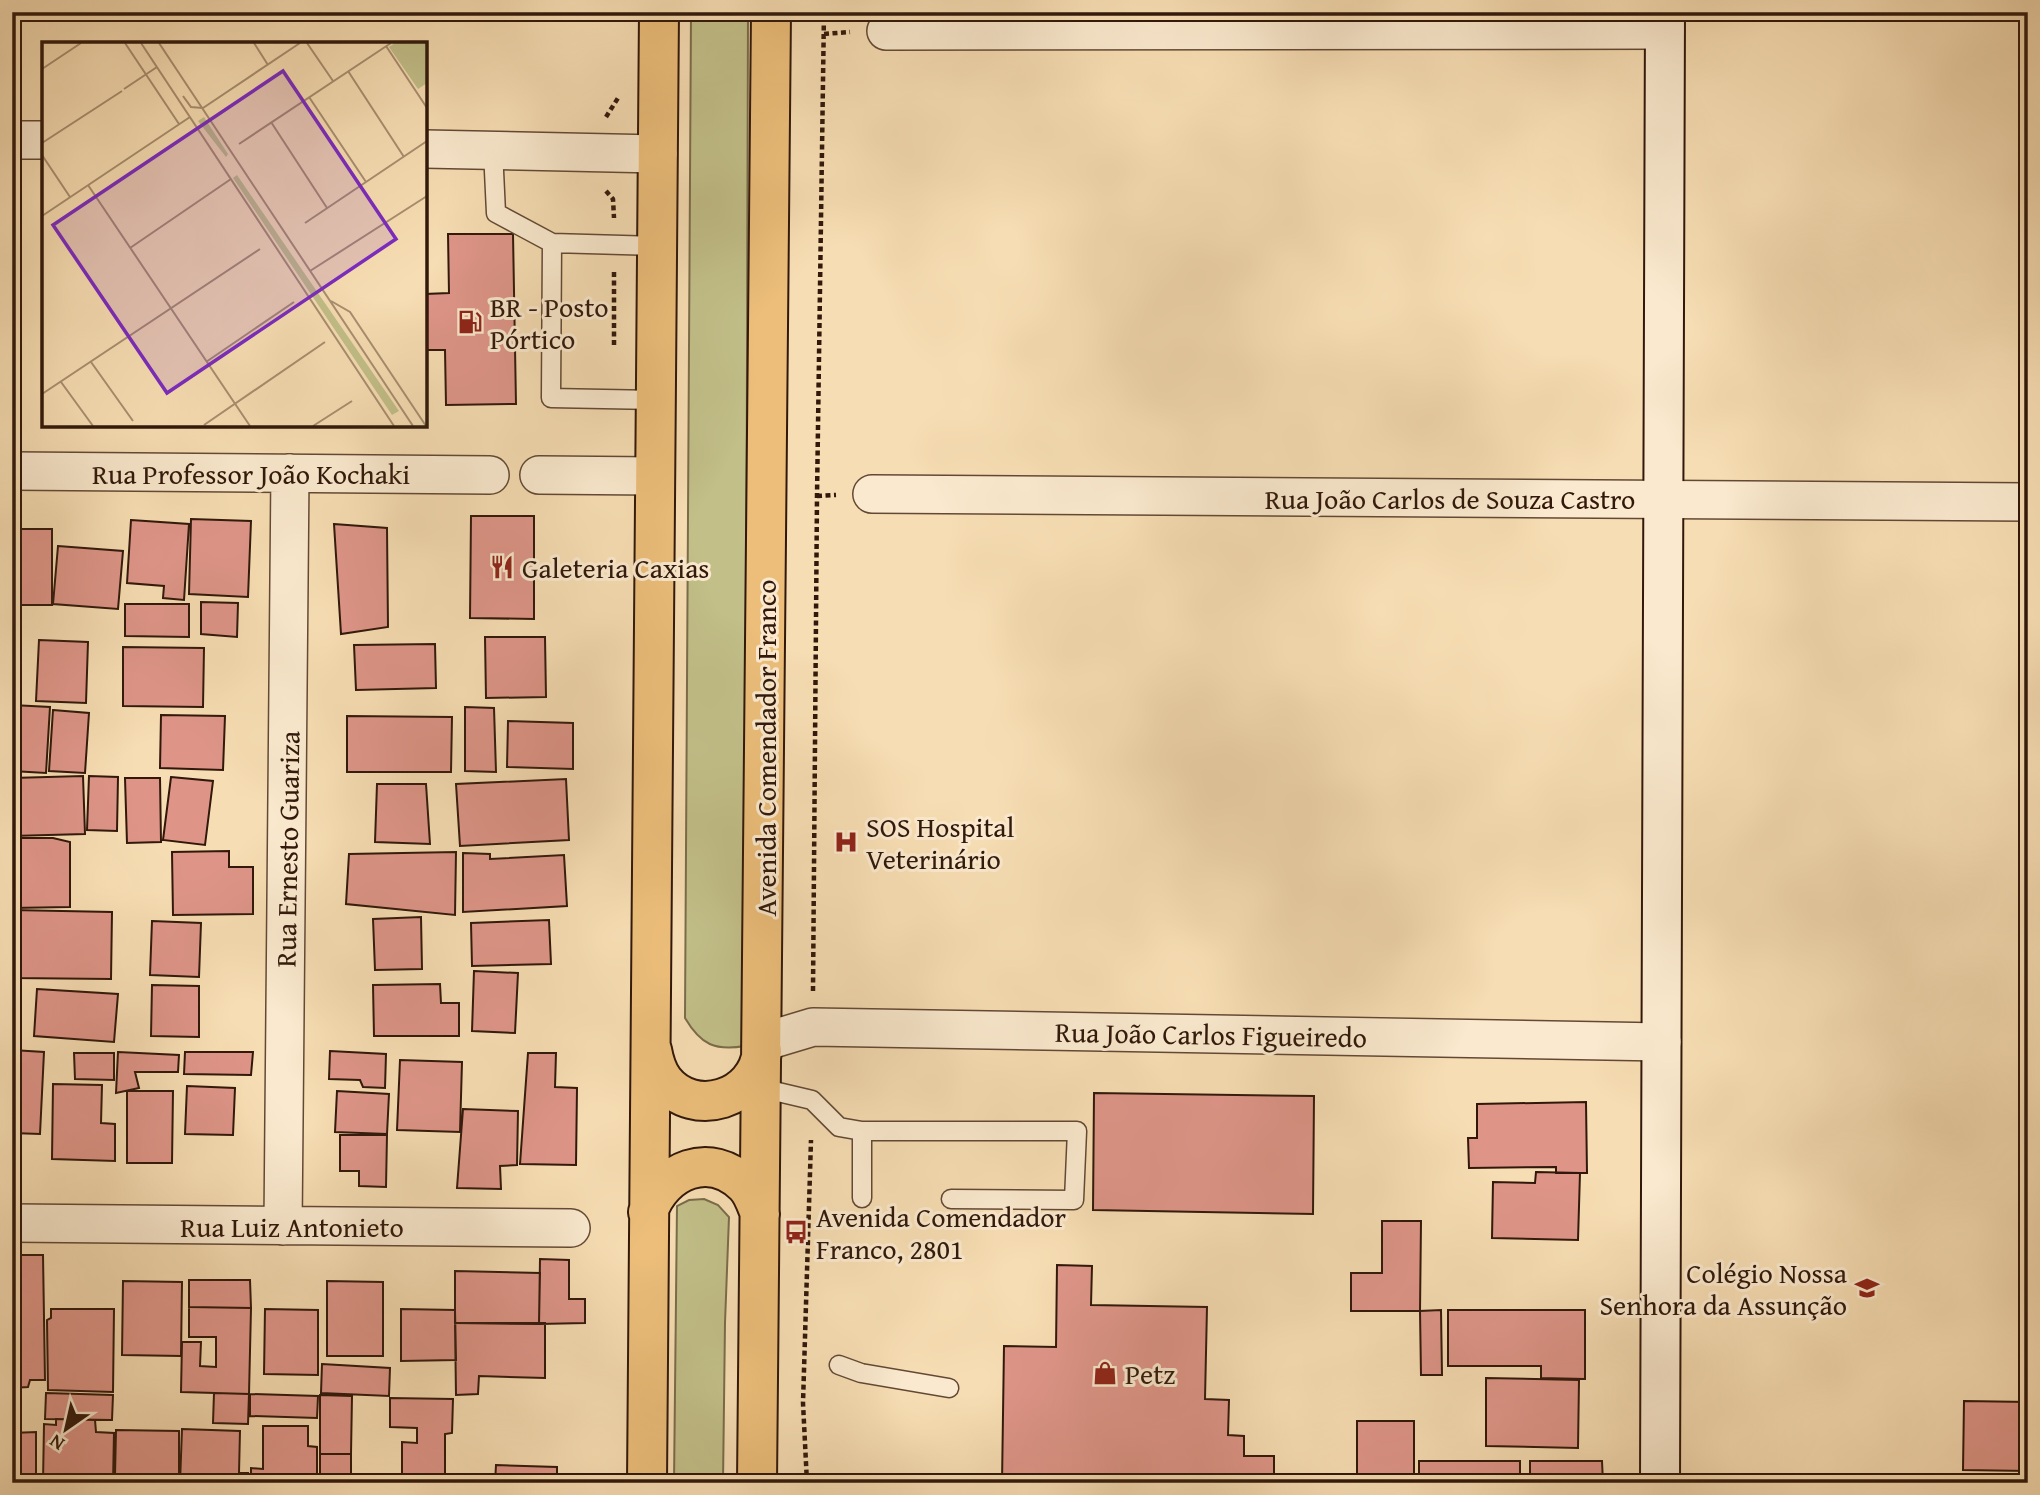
<svg xmlns="http://www.w3.org/2000/svg" width="2040" height="1495" viewBox="0 0 2040 1495" font-family="'Gentium Book Plus',serif">
<rect width="100%" height="100%" fill="#f7ddb3"/>
<filter id="stains"><feTurbulence type="fractalNoise" baseFrequency=".00286" numOctaves="4"/><feColorMatrix values="0 0 0 0 .2 0 0 0 0 .09 0 0 0 0 .02 0 0 0 .5 -.17"/></filter>
<radialGradient id="worn" r=".72"><stop offset=".6" stop-color="#630" stop-opacity="0"/><stop offset="1" stop-color="#630" stop-opacity=".3"/></radialGradient>
<!-- green -->
<path fill="#c2bf89" stroke="#7a6c4a" stroke-width="2" d="M691 12H748L745 1046C715 1051 701 1045 685 1018Z
M704 1199 718 1205 729 1217 725 1323 723 1483H674L677 1206 689 1200Z"/>
<!-- building -->
<path fill="#de9588" stroke="#31180b" stroke-width="2" d="M448 234H513L516 404 446 405 445 350H425V294L449 293Z
M471 516H534V619L470 618Z
M191 519 251 521 248 597 189 594Z
M131 520 189 524 184 600 163 598 164 586 127 583Z
M334 524 387 528 388 627 341 634Z
M12 529H52V605H12Z
M58 546 123 551 118 609 53 604Z
M201 602 238 603 237 637 201 634Z
M125 604H189V637L125 636Z
M485 637H545L546 697 486 698Z
M39 640 88 642 86 703 36 701Z
M435 644 436 688 356 690 354 645Z
M123 647 204 648 203 707 123 706Z
M12 705 50 707 46 773 12 771Z
M465 707 494 708 496 772 465 771Z
M53 710 89 713 85 773 49 771Z
M161 715 225 716 223 770 160 768Z
M347 716 452 717 451 772H347Z
M508 721 573 723V769L507 767Z
M83 776 85 834 12 836V778Z
M89 776 118 777 117 831 87 830Z
M171 777 213 781 205 845 163 840Z
M125 778H160L161 842 127 843Z
M566 779 569 840 460 846 456 784Z
M377 784H426L430 844 375 842Z
M14 838H53L70 842V907L12 908Z
M229 851V867H253V914L173 915 172 852Z
M456 852 455 915 346 904 349 854Z
M463 853 490 854V859L564 855 567 906 463 912Z
M12 910 112 912 111 979 12 978Z
M421 917 422 969 375 970 373 919Z
M549 920 551 964 472 966 471 923Z
M152 921 201 923 199 977 150 975Z
M474 971 518 973 515 1033 472 1031Z
M440 984 441 1003H459V1036H374L373 985Z
M152 985 199 986V1037L151 1036Z
M37 989 118 994 114 1042 34 1036Z
M12 1050 44 1052 40 1134 12 1133Z
M330 1051 386 1054 385 1088 363 1087 360 1080 329 1079Z
M118 1052 179 1055 178 1072H135L139 1088 116 1093Z
M185 1052H253L251 1075 184 1074Z
M74 1053H114V1080L75 1079Z
M528 1053H556L555 1087 577 1088 576 1165 520 1164Z
M400 1060 462 1062 460 1132 397 1130Z
M53 1084 102 1085 101 1123 115 1124V1161L52 1159Z
M187 1086 235 1088 233 1135 185 1134Z
M127 1091H173L172 1163H127Z
M337 1091 389 1094 387 1134 335 1132Z
M1094 1093 1314 1096 1313 1214 1093 1210Z
M1586 1102 1587 1173H1556V1167L1469 1168 1468 1138H1477V1104Z
M463 1109 518 1111 517 1165 500 1166 501 1189 457 1188Z
M340 1135H387L386 1187 359 1186V1171H340Z
M1536 1172 1580 1173 1578 1240 1492 1238 1493 1182 1535 1183Z
M1382 1221H1421L1420 1311H1351V1273H1382Z
M19 1255H43L45 1380H30L28 1387 12 1388V1282H19Z
M540 1259 569 1260V1299H585V1323L539 1324Z
M1057 1265 1092 1266 1091 1305 1207 1307 1205 1399 1229 1400 1228 1435 1244 1436V1456H1274V1483H1002L1004 1346 1056 1347Z
M455 1271 540 1273 539 1324 455 1323Z
M189 1280H250L251 1308 189 1307Z
M123 1281 182 1282 181 1356 122 1355Z
M327 1281 383 1282V1356H327Z
M189 1307 251 1308 249 1394 181 1392 182 1342H201L200 1366 216 1367V1337H189Z
M51 1309H114L113 1392 48 1390 47 1320 51 1318Z
M265 1309 318 1310V1375L264 1374Z
M401 1309 455 1310 456 1360 401 1361Z
M1441 1310 1442 1375H1421L1420 1311Z
M1448 1310H1585V1379L1541 1378V1366H1448Z
M455 1323H545V1378L479 1376 478 1394 456 1395Z
M322 1364 390 1368 389 1396 321 1393Z
M1486 1378 1579 1380 1578 1448 1486 1446Z
M46 1393 113 1395 112 1420 45 1419Z
M214 1393 249 1394 248 1424 213 1423Z
M250 1394 318 1396 317 1418 250 1416Z
M320 1395 352 1396 351 1454H320Z
M390 1398 453 1399 452 1433 445 1434V1483H402V1442L417 1443V1428L390 1427Z
M1964 1401 2028 1402V1471L1963 1470Z
M56 1419 95 1420 96 1432 114 1433 113 1483H43L44 1424 56 1425Z
M1357 1421H1414V1483H1357Z
M263 1426H308V1446L317 1447V1483H251V1468L263 1469Z
M182 1429 240 1431 239 1473H248V1483H180Z
M116 1430 179 1431V1475H115Z
M36 1432V1483H12V1433Z
M320 1454H351V1483H320Z
M1419 1461H1520V1481L1524 1483H1419Z
M1530 1461H1602L1603 1483 1530 1481Z
M496 1465 557 1467V1483H495Z"/>
<g fill="none" stroke-linecap="round" stroke-linejoin="round">
<!-- lane casing -->
<g stroke="#624935" stroke-width="21">
<path id="lane" d="M493 150 496 213 552 243 657 246
M552 243 551 398 656 400
M761 1088 812 1100 839 1127 862 1131V1198
M862 1131H1077L1074 1200 951 1199
M839 1365 861 1373 949 1388"/>
</g>
<!-- street casing -->
<g stroke="#624935" stroke-width="40">
<path id="street" d="M886 31 1665 30
M12 140H44
M425 149 658 154
M12 471 490 475
M539 475 655 476
M872 494 2028 502
M763 1042 813 1027 1662 1042
M12 1223 571 1228
M283 1226 290 473"/>
</g>
<!-- secondary casing -->
<g stroke="#31180b" stroke-width="42">
<path id="secondary" d="M1660 1483 1665 12"/>
</g>
<!-- highway casing -->
<g stroke="#31180b" stroke-width="42">
<path id="highway" d="M652 1050C654 1061 657 1072 664 1081 694 1119 757 1099 762 1051
M648 1212C663 1170 710 1150 745 1185 753 1193 756 1204 760 1214
M647 1483 659 12
M757 1483 771 12"/>
</g>
<!-- path -->
<path stroke="#31180b" stroke-width="4.5" stroke-dasharray="5 3.5" stroke-linecap="butt" d="M824 34 850 32
M606 117 618 98
M606 191 613 199 614 218
M614 272V347
M817 496 836 495
M813 991 817 496 824 12
M807 1483 803 1403 811 1140"/>
<!-- lane -->
<use href="#lane" stroke="#fae9ce" stroke-width="18"/>
<!-- street -->
<use href="#street" stroke="#fae9ce" stroke-width="37"/>
<!-- secondary -->
<use href="#secondary" stroke="#fae9ce" stroke-width="38"/>
<!-- highway -->
<use href="#highway" stroke="#ecbe7a" stroke-width="38"/>
</g>
<!-- icons -->
<defs>
<g id="fuel-bare" transform="scale(1.89)"><path d="M-5.5-6h7V0h2V4h1.3V-2.5L3-4.5l.8-.8L6-3V5H2.5V1h-1V6h-7ZM-4.2-4.7v3.2H.2V-4.7Z" fill="#8f2418" stroke="#fae9ce" stroke-width="2.5" paint-order="stroke"/></g>
<g id="restaurant-bare" transform="scale(1.89)"><path d="M-5-6h1v4h1v-4h1v4h1v-4h1v5L-1.5 .5V6h-2V.5L-5-1ZM5-6V6H3V1.5H1.5Q1.5-4 5-6Z" fill="#8f2418" stroke="#fae9ce" stroke-width="2.5" paint-order="stroke"/></g>
<g id="hospital-bare" transform="scale(1.89)"><path d="M-5-5h3v3.5h4V-5h3V5h-3V1.5h-4V5h-3Z" fill="#8f2418" stroke="#fae9ce" stroke-width="2.5" paint-order="stroke"/></g>
<g id="bus-bare" transform="scale(1.89)"><path d="M-5-6H5V4H4V6H2V4H-2V6H-4V4H-5ZM-3.5-4V0h7V-4ZM-3.5 1.2v1.5H-2V1.2ZM2 1.2v1.5H3.5V1.2Z" fill="#8f2418" stroke="#fae9ce" stroke-width="2.5" paint-order="stroke"/></g>
<g id="school-bare" transform="scale(1.89)"><path d="M0-5L7-2L0 1L-7-2ZM-4 1L0 2.5L4 1V4Q0 6-4 4Z" fill="#8f2418" stroke="#fae9ce" stroke-width="2.5" paint-order="stroke"/></g>
<g id="shop-bare" transform="scale(1.89)"><path d="M-5-2.5h2.3a2.7 3.5 0 0 1 5.4 0H5L5.5 6h-11ZM-1.5-2.5h3a1.5 2.3 0 0 0-3 0Z" fill="#8f2418" stroke="#fae9ce" stroke-width="2.5" paint-order="stroke"/></g>
</defs>
<g fill-rule="evenodd">
<use href="#fuel-bare" x="470" y="322"/>
<use href="#restaurant-bare" x="502" y="567"/>
<use href="#hospital-bare" x="846" y="842"/>
<use href="#bus-bare" x="796" y="1232"/>
<use href="#school-bare" x="1867" y="1288"/>
<use href="#shop-bare" x="1105" y="1373"/>
</g>
<g text-anchor="middle" dominant-baseline="central" stroke-width="6" stroke-linejoin="round" paint-order="stroke">
<!-- poi labels -->
<g font-size="28" fill="#31180b" stroke="#fae9ce" text-anchor="start">
<text x="490" y="306">BR - Posto<tspan x="490" dy="32">Pórtico</tspan></text>
<text x="522" y="567">Galeteria Caxias</text>
<text x="866" y="826">SOS Hospital<tspan x="866" dy="32">Veterinário</tspan></text>
<text x="816" y="1216">Avenida Comendador<tspan x="816" dy="32">Franco, 2801</tspan></text>
<text x="1847" y="1272" text-anchor="end">Colégio Nossa<tspan x="1847" dy="32">Senhora da Assunção</tspan></text>
<text x="1125" y="1373">Petz</text>
</g>
<!-- street labels -->
<g font-size="28" fill="#31180b" stroke="#fae9ce">
<text x="251" y="473">Rua Professor João Kochaki</text>
<text x="1450" y="498">Rua João Carlos de Souza Castro</text>
<text transform="translate(765 748) rotate(-90)">Avenida Comendador Franco</text>
<text transform="translate(287 849) rotate(-89)">Rua Ernesto Guariza</text>
<text transform="translate(1211 1034) rotate(1)">Rua João Carlos Figueiredo</text>
<text x="292" y="1226">Rua Luiz Antonieto</text>
</g>
</g>
<!-- overview -->
<g transform="translate(42 42)">
<rect width="385" height="385" fill="#f7ddb3"/>
<path d="M353 1H385V41L376 47 347 5ZM162 75 186 112 184 115 156 79ZM195 133 357 369 350 373 191 136Z" fill="#c2bf89"/>
<path fill="none" stroke="#a88e70" stroke-width="2" d="M83 1 137 82M99 1 352 384M117 1 371 384M212 1 226 23M265 1 291 39M344 4 385 66M0 27 39 1M306 29 362 115M82 47 115 25M141 54 149 65 161 66M267 55 324 140M161 66 258 1M229 80 285 166M0 101 80 49M197 102 349 1M0 113 28 155M46 143 208 384M0 174 148 75M263 181 385 99M88 206 189 137M268 229 385 154M289 259 308 270 384 384M49 320 91 379M164 320 252 260M19 340 51 384M0 352 218 207M162 383 283 300M271 384 310 359"/>
<path fill="#7b2cbf" fill-opacity="0.15" stroke="#7b2cbf" stroke-width="3.5" d="M241 29 354 197 125 351 11 183Z"/>
<rect width="385" height="385" fill="none" stroke="#31180b" stroke-width="3.5"/>
</g>
<!-- margin -->
<rect width="2040" height="1495" fill="none" stroke="#f7ddb3" stroke-width="42"/>
<rect x="14" y="14" width="2012" height="1467" fill="none" stroke="#31180b" stroke-width="3.5"/>
<rect x="21" y="21" width="1998" height="1453" fill="none" stroke="#31180b" stroke-width="2"/>
<!-- north arrow -->
<g transform="translate(66 1429) rotate(214)" stroke="#fae9ce" stroke-width="5" paint-order="stroke">
<path d="M0-5L12 26L0 18L-12 26Z" fill="#31180b"/>
<text y="-10" font-size="19" font-weight="bold" text-anchor="middle" fill="#31180b">N</text>
</g>
<rect width="100%" height="100%" filter="url(#stains)"/>
<rect width="100%" height="100%" fill="url(#worn)"/>
</svg>
